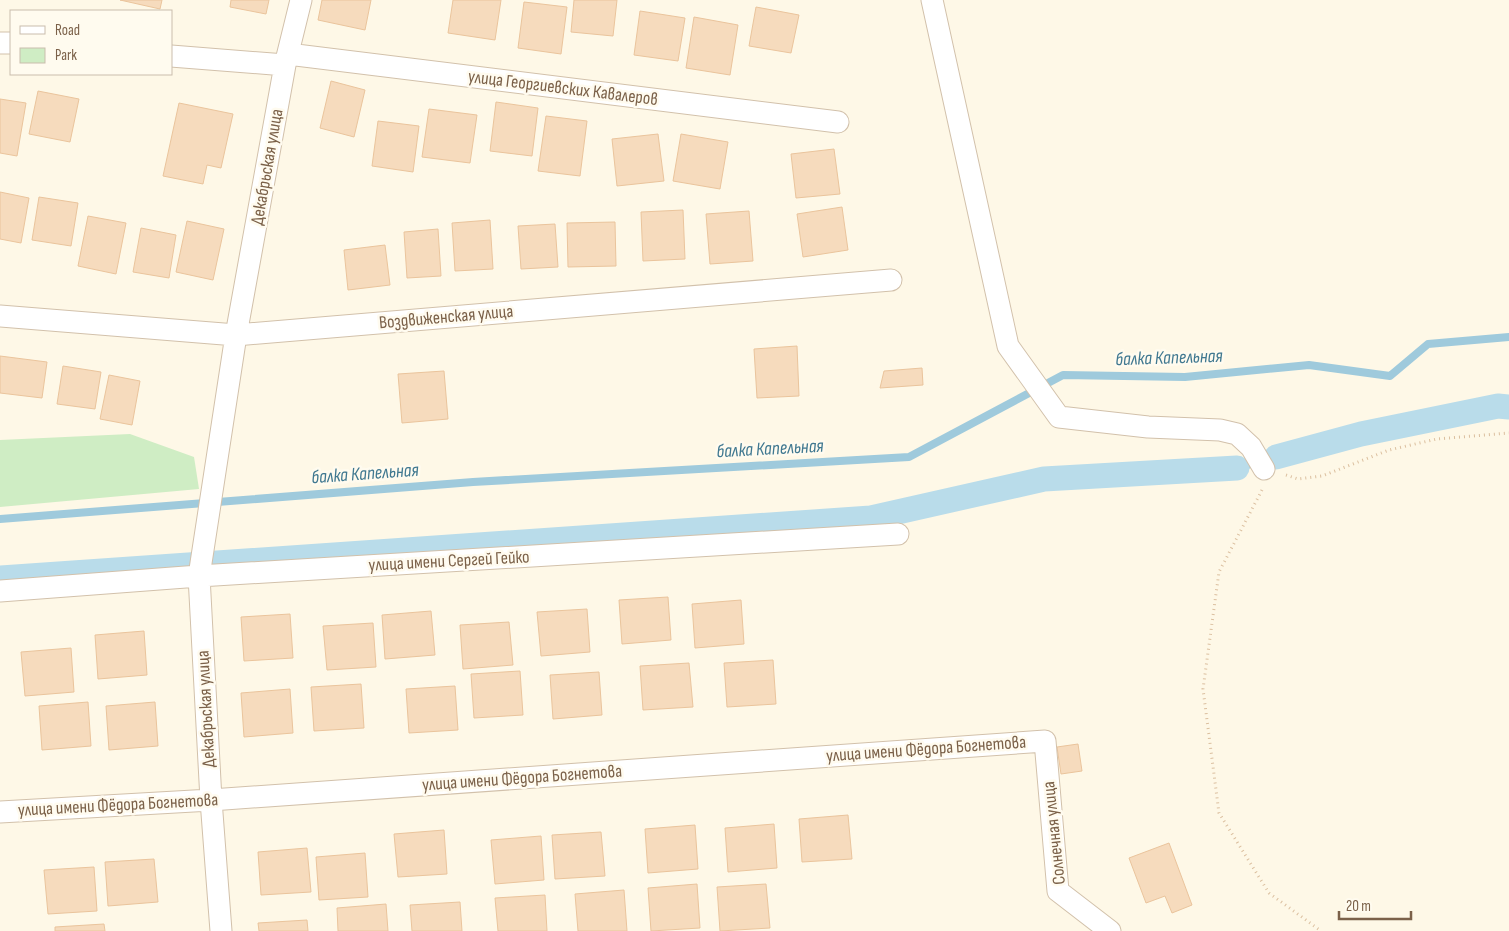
<svg xmlns="http://www.w3.org/2000/svg" width="1509" height="931" viewBox="0 0 1509 931" font-family="'Sofia Sans Condensed',sans-serif">
<rect width="100%" height="100%" fill="#fef8e7"/>
<!-- green -->
<path fill="#cfedc4" d="M130 434 194 457 199 489 0 507V440Z"/>
<g fill="none" stroke-linecap="round" stroke-linejoin="round">
<!-- stream -->
<path stroke="#9fcadc" stroke-width="8" d="M1237 468 1276 457
M0 519 473 482 909 457 1063 375 1185 377 1309 365 1390 376 1428 344 1509 337"/>
<!-- canal -->
<path stroke="#b9dcea" stroke-width="25" d="M1276 457 1361 434 1498 406 1509 407
M0 578 871 518 1044 479 1237 468"/>
</g>
<!-- building -->
<path fill="#f6dbbd" stroke="#eac49c" d="M120 0H162L160 9Z
M231 0H269L266 14 230 7Z
M322 0H371L365 30 318 20Z
M453 0H501L495 40 448 33Z
M574 0H617L613 36 571 32Z
M524 2 567 7 561 54 518 48Z
M756 7 799 15 791 53 749 46Z
M640 11 685 18 678 61 634 55Z
M694 17 738 25 730 75 686 68Z
M331 81 365 90 354 137 320 128Z
M38 91 79 99 70 142 29 134Z
M0 99 26 103 17 156 0 153Z
M496 102 538 108 532 156 490 151Z
M179 103 233 114 221 168 207 165 203 184 163 176Z
M429 109 477 115 470 163 422 157Z
M546 116 587 121 580 176 538 171Z
M378 121 419 126 413 172 372 166Z
M658 134 664 181 617 186 612 139Z
M681 134 728 142 720 189 673 181Z
M834 149 840 194 796 198 791 154Z
M0 192 29 198 21 243 0 239Z
M39 197 78 203 71 246 32 240Z
M842 207 848 250 803 257 797 214Z
M683 210 685 259 643 261 641 212Z
M749 211 753 261 710 264 706 214Z
M88 216 126 223 116 274 78 266Z
M490 220 493 269 455 271 452 223Z
M187 221 224 229 213 280 176 272Z
M615 222 616 266 568 267 567 223Z
M555 224 558 267 521 269 518 226Z
M141 228 176 235 169 278 133 272Z
M438 229 441 276 407 278 404 232Z
M385 245 390 285 348 290 344 250Z
M797 346 799 396 757 398 754 349Z
M0 356 47 362 42 398 0 393Z
M63 366 101 372 95 409 57 404Z
M922 368 923 385 880 388 884 371Z
M444 371 448 419 402 423 398 374Z
M109 375 140 381 132 425 100 419Z
M668 597 671 640 622 644 619 600Z
M741 600 744 644 695 648 692 604Z
M587 609 590 652 541 656 537 612Z
M431 611 435 655 385 659 382 615Z
M290 614 293 658 244 661 241 617Z
M509 622 513 665 463 669 460 625Z
M373 623 376 667 327 670 323 626Z
M144 631 147 675 98 679 95 635Z
M71 648 74 692 25 696 21 652Z
M773 660 776 704 727 707 724 663Z
M689 663 693 707 643 710 640 666Z
M520 671 523 715 474 718 471 674Z
M599 672 602 715 553 719 550 675Z
M361 684 364 728 314 731 311 687Z
M455 686 458 730 409 733 406 689Z
M290 689 293 733 244 737 241 693Z
M88 702 91 746 42 750 39 706Z
M155 702 158 746 109 750 106 706Z
M1078 744 1082 771 1061 774 1057 747Z
M848 815 852 859 802 862 799 819Z
M774 824 777 868 728 872 725 828Z
M695 825 698 869 648 873 645 829Z
M444 830 447 874 398 877 394 834Z
M601 832 605 876 555 879 552 835Z
M541 836 544 880 495 884 491 840Z
M1169 843 1192 905 1172 913 1165 896 1146 903 1129 858Z
M307 848 311 892 261 895 258 852Z
M365 853 368 897 319 900 316 857Z
M154 859 158 902 108 906 105 862Z
M94 867 97 911 48 914 44 870Z
M697 884 700 928 651 931 648 888Z
M766 884 770 928 720 931 717 887Z
M624 890 627 931H578L575 894Z
M545 895 547 931H498L495 898Z
M460 902 462 931H412L410 905Z
M386 904 388 931H338L337 908Z
M307 920 308 931H259L258 923Z
M104 924 105 931H55V927Z"/>
<g fill="none" stroke-linecap="round" stroke-linejoin="round">
<!-- street casing -->
<g stroke="#d2c1ab" stroke-width="23">
<path id="street" d="M932 0 1008 346 1059 417 1148 427 1220 430 1237 434 1251 447 1264 469
M0 43H11
M288 54 838 122
M171 56 285 65
M0 316 236 335 891 280
M0 591 199 576 898 534
M0 812 211 800 1045 741 1058 891 1110 931
M221 931 211 800 199 576 236 335 285 65 301 0"/>
</g>
<!-- path -->
<path stroke="#dbbf9f" stroke-width="3" stroke-dasharray="1 4" stroke-linecap="butt" d="M1286 475 1298 479 1322 476 1389 450 1437 439 1509 433
M1262 490 1219 572 1203 689 1219 813 1269 893 1321 931"/>
<!-- street -->
<use href="#street" stroke="#fff" stroke-width="21"/>
</g>
<g text-anchor="middle" dominant-baseline="central" stroke-width="5" stroke-linejoin="round" paint-order="stroke">
<!-- street labels -->
<g font-size="18" fill="#7b6149" stroke="#fffbef">
<text transform="translate(563 88) rotate(7)">улица Георгиевских Кавалеров</text>
<text transform="translate(267 167) rotate(-80)">Декабрьская улица</text>
<text transform="translate(446 317) rotate(-5)">Воздвиженская улица</text>
<text transform="translate(449 561) rotate(-3)">улица имени Сергей Гейко</text>
<text transform="translate(206 709) rotate(-93)">Декабрьская улица</text>
<text transform="translate(926 749) rotate(-4)">улица имени Фёдора Богнетова</text>
<text transform="translate(522 778) rotate(-4)">улица имени Фёдора Богнетова</text>
<text transform="translate(118 805) rotate(-3)">улица имени Фёдора Богнетова</text>
<text transform="translate(1054 833) rotate(-96)">Солнечная улица</text>
</g>
<!-- water labels -->
<g font-size="19" font-style="italic" fill="#407890" stroke="#fffbef">
<text transform="translate(1169 358) rotate(-2)">балка Капельная</text>
<text transform="translate(770 449) rotate(-3)">балка Капельная</text>
<text transform="translate(365 474) rotate(-4)">балка Капельная</text>
</g>
</g>
<!-- legend -->
<rect x="10" y="10" width="162" height="65" fill="#fffbef" stroke="#cabdad"/>
<rect x="20" y="26" width="25" height="8" fill="#ffffff" stroke="#cabdad"/>
<text x="55" y="35" font-size="15" fill="#7b6149">Road</text>
<rect x="20" y="48" width="25" height="15" fill="#cfedc4" stroke="#cabdad"/>
<text x="55" y="60" font-size="15" fill="#7b6149">Park</text>
<!-- scale -->
<path d="M1339 911v8h72v-8" fill="none" stroke="#7b6149" stroke-width="2.5"/>
<text x="1346" y="911" font-size="15" fill="#7b6149" stroke="#fffbef" stroke-width="4" paint-order="stroke">20 m</text>
</svg>
